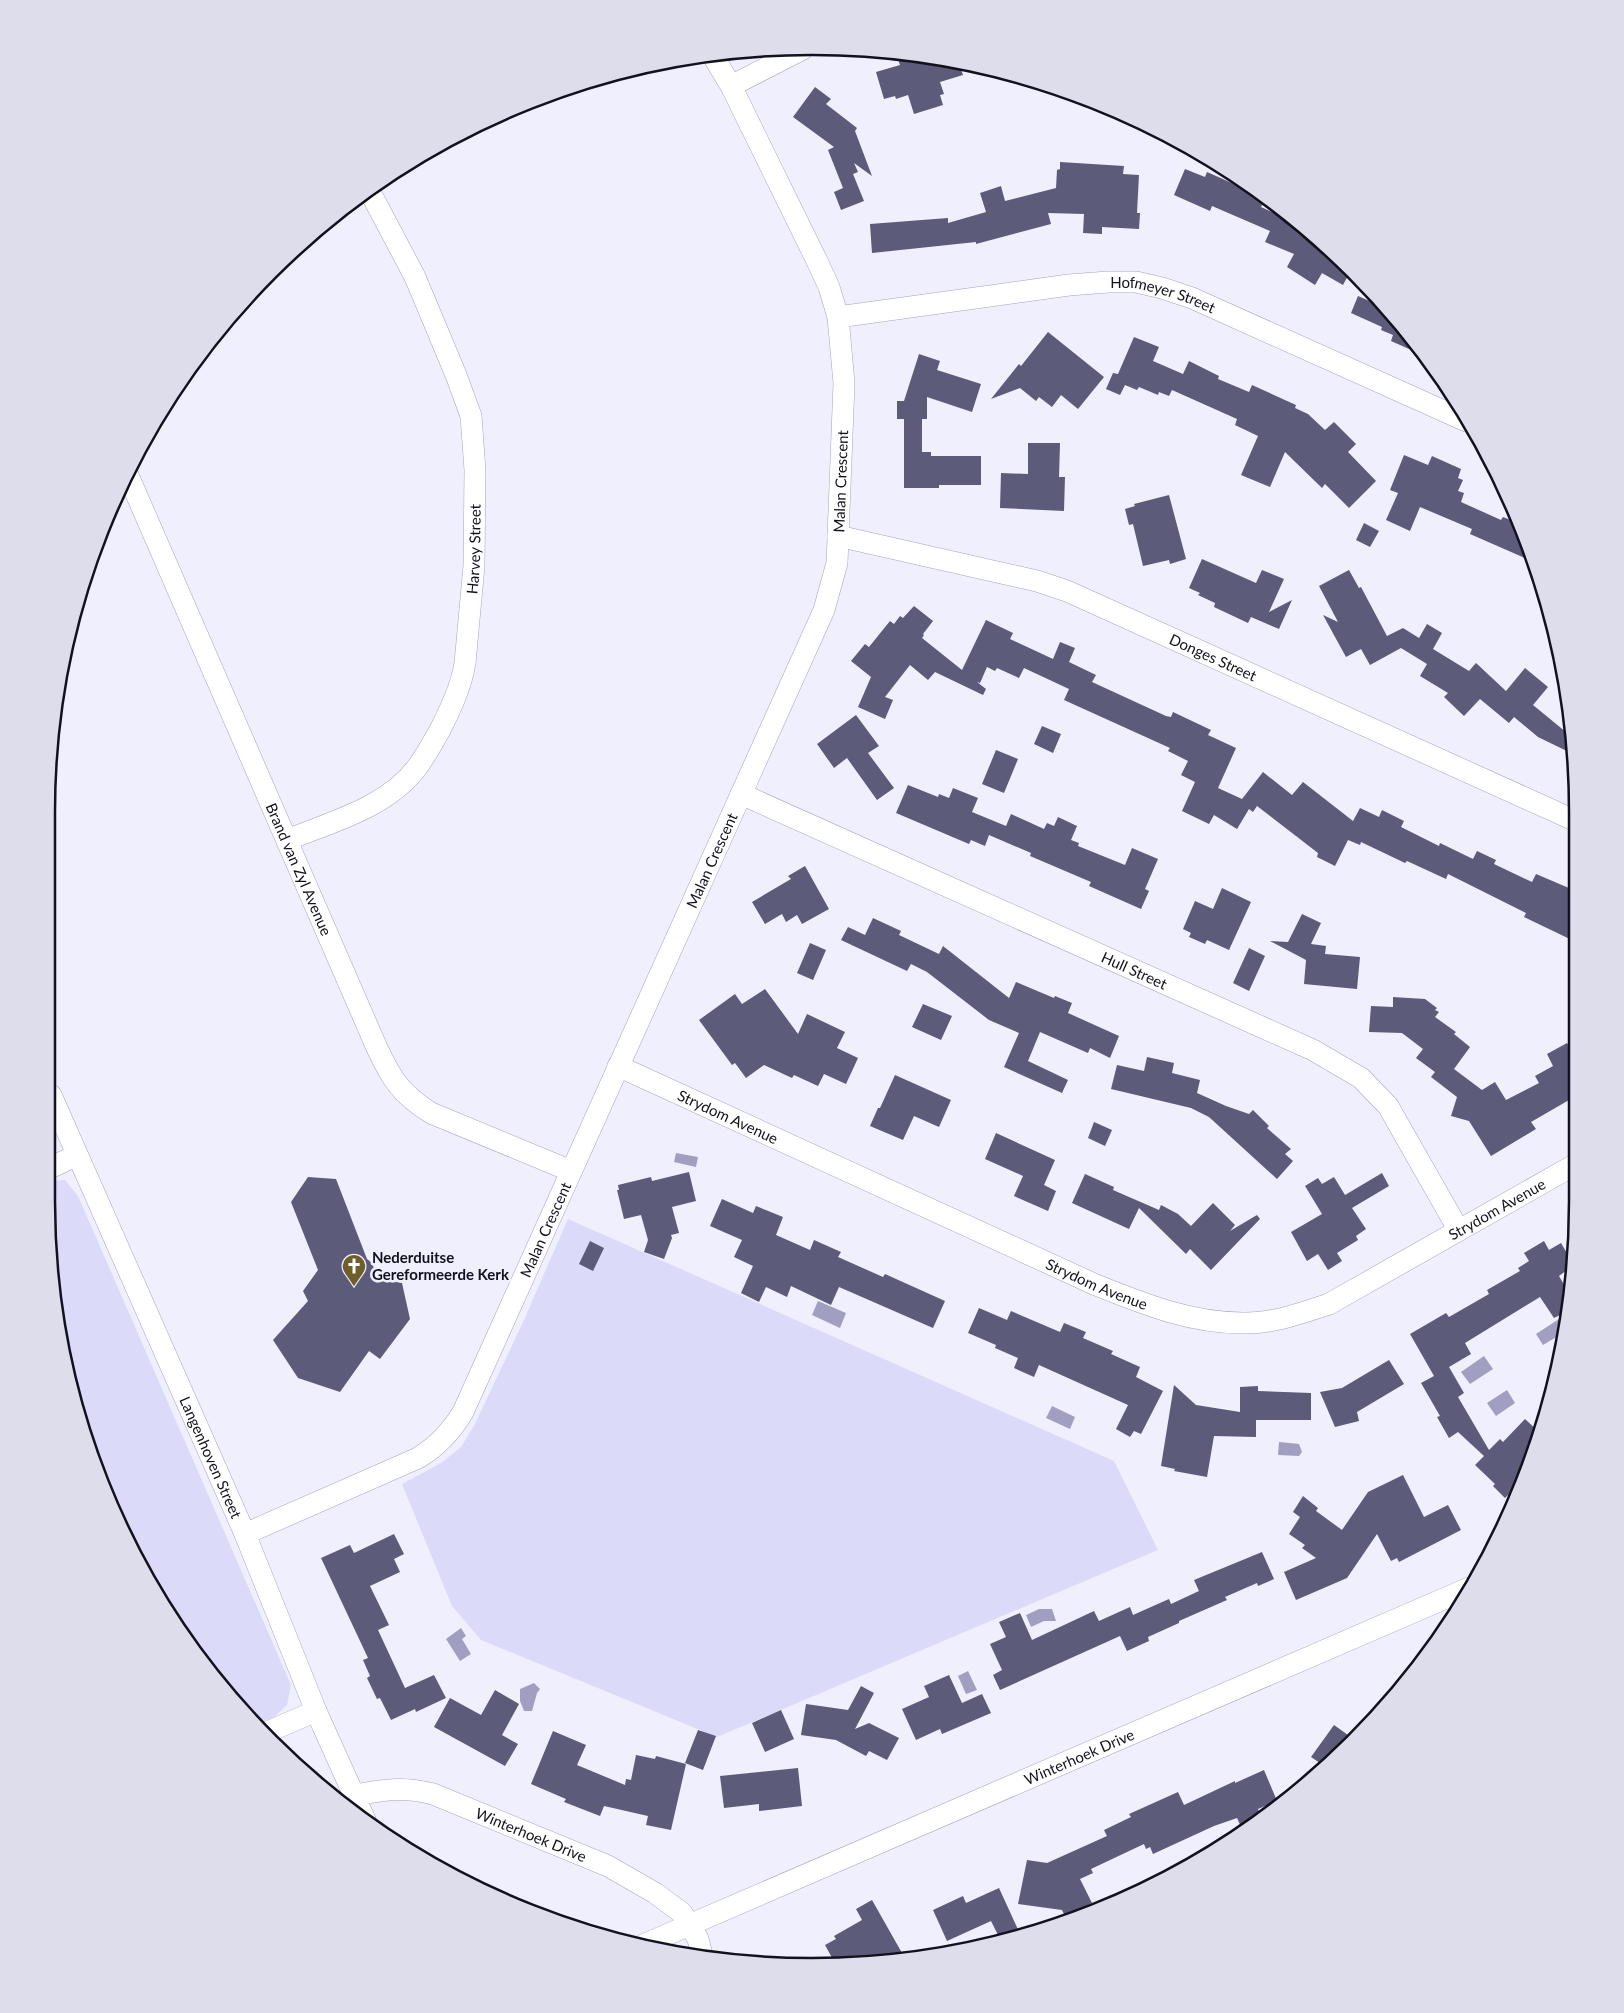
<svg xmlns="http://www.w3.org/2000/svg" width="1624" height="2013" viewBox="0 0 1624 2013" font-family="Lato,sans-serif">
<rect width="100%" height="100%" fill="#efeffe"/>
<!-- green -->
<path fill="#dbdaf9" d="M65 1180 78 1196 291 1685 287 1705 274 1717 255 1725 204 1667 149 1584 104 1494 72 1399 53 1301 52 1181Z
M568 1219 1114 1461 1158 1550 717 1737 481 1640 452 1606 402 1484 441 1463 461 1447 475 1424 524 1320Z"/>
<!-- water -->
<path fill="#a09fc2" d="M676 1153 698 1157 696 1167 674 1162Z
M818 1301 846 1313 840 1328 812 1315Z
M1559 1319 1564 1327 1563 1333 1543 1345 1536 1334Z
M1484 1356 1493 1369 1470 1384 1461 1372Z
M1507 1390 1515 1403 1496 1416 1487 1403Z
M1052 1406 1075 1417 1070 1429 1046 1418Z
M1279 1442 1299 1444 1302 1452 1299 1456 1278 1455Z
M1039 1609H1052L1056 1621H1044L1031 1627 1026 1615Z
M461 1628 466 1636 462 1639 471 1654 460 1661 446 1639Z
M968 1671 977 1690 966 1694 958 1676Z
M534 1683 540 1689 537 1693 532 1711H524L520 1701V1689Z"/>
<!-- building -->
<path fill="#5c5b79" d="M916 54 959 64 963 75 940 82 944 94 940 95 943 105 914 114 908 95 896 99 895 96 884 99 876 72 900 65 898 59Z
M815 87 831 99 826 104 857 128 855 131 872 176 854 163 858 172 853 174 864 201 841 210 834 192 843 188 828 150 834 147 793 117Z
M1060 162 1124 166 1123 174 1139 175 1137 213H1140L1139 229 1102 227V234L1083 233 1084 214 1048 213 1051 224 976 244V242L872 253 870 224 948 218V223L986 212 980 193 1001 186 1005 201 1056 188 1057 170 1060 169Z
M1185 169 1205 177 1207 172 1259 195 1265 199 1261 207 1300 225 1317 236 1350 272 1343 285 1322 273 1315 285 1287 267 1294 254 1265 242 1270 231 1212 206 1210 211 1174 195Z
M1358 296 1383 307 1419 346 1427 357 1391 341 1393 335 1381 330 1382 327 1351 313Z
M1048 332 1104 377 1078 409 1061 395 1052 407 1039 397 1036 401 1020 388 991 399 1019 364 1021 366Z
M1134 337 1159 347 1153 361 1183 374 1189 361 1219 376 1218 379 1249 392 1252 385 1296 405 1295 408 1308 414 1325 430 1334 422 1356 444 1348 452 1376 481 1349 508 1325 484 1322 488 1285 452 1270 487 1241 475 1258 436 1235 425 1237 419 1172 390 1169 396 1159 392 1158 395 1139 387 1137 390 1125 385 1120 395 1106 389 1113 373 1118 374Z
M919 354 940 361 937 370 981 384 972 412 927 397V419H922V452H931V456H981V485H939V488H904V419H897V401H904Z
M1028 443H1060L1059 477H1065L1064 511 1000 508 1001 473 1028 474Z
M1404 455 1428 465 1432 456 1461 469 1458 478 1463 480 1458 491 1464 493 1461 502 1501 520 1503 517 1518 523 1532 561 1470 534 1472 529 1420 507 1410 531 1386 520 1398 493 1390 490Z
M1169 495 1186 559 1170 564 1169 560 1143 566 1133 524 1129 525 1125 509 1135 506 1134 504Z
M1364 523 1379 531 1370 547 1356 540Z
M1202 559 1256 583 1262 570 1284 579 1269 612 1292 600 1279 629 1251 617 1248 623 1214 607 1215 603 1198 595 1200 593 1189 588Z
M1349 570 1359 588 1361 587 1387 636 1403 628 1419 638 1427 624 1442 633 1433 649 1469 671 1476 663 1506 691 1525 668 1548 687 1533 705 1572 737 1575 755 1538 737 1514 717 1509 723 1480 699 1464 716 1444 697 1448 693 1420 676 1427 664 1401 648 1370 665 1361 649 1346 657 1323 615 1338 622 1319 586Z
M914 606 933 621 923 634 924 635 922 638 962 670 986 620 1013 633 1010 639 1053 659 1060 642 1075 648 1069 662 1096 675 1092 682 1166 716 1171 717 1173 712 1211 730 1208 735 1236 748 1218 788 1242 799 1263 772 1292 795 1303 782 1353 821 1360 808 1379 817 1382 810 1404 821 1401 827 1439 846 1440 843 1473 859 1477 851 1496 860 1494 864 1532 882 1536 874 1576 891V942L1524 917 1526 913 1448 874 1446 879 1407 861 1405 863 1361 842 1360 845 1348 840 1335 866 1317 857 1318 853 1257 806 1253 812 1249 809 1237 829 1214 815 1209 824 1182 811 1195 782 1181 775 1188 761 1168 751 1170 748 1064 700 1069 689 1024 668 1019 678 997 668 995 671 987 667 980 683 977 682 986 689 983 695 935 672 928 680 910 665 885 697 893 700 885 719 858 707 871 677 851 661 865 644 869 647 890 621 894 624 900 616 903 618Z
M856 715 879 746 868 753 894 788 877 800 847 758 834 768 817 744Z
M1042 726 1061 734 1053 753 1034 744Z
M996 750 1018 759 1004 793 982 784Z
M908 785 938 797 939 794 949 798 953 788 978 798 972 812 1006 826 1011 814 1044 829 1047 823 1054 826 1058 817 1077 826 1071 840 1079 843 1078 846 1125 865 1132 848 1158 859 1145 889 1149 891 1141 909 1089 886 1091 882 1030 856 1031 853 989 835 985 846 971 840 969 844 896 813Z
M805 866 829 909 802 924 797 915 786 922 782 914 765 924 752 902 791 879 788 876Z
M1222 888 1251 902 1229 950 1207 940 1205 944 1189 937 1191 933 1183 929 1195 901 1213 909Z
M1302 914 1321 923 1311 944 1326 946 1325 954 1360 957 1357 989 1304 984 1306 960 1270 941 1288 942Z
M873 918 901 931 899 935 939 954 943 946 1009 998 1016 982 1054 998 1055 996 1072 1003 1068 1013 1119 1036 1110 1058 1090 1048 1088 1053 1040 1032 1028 1061 1068 1080 1062 1093 1004 1067 1019 1033 989 1020 927 972 911 964 907 971 841 940 848 927 865 935Z
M810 943 826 950 813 980 797 973Z
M1249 948 1265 956 1249 991 1233 983Z
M765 989 798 1034 807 1014 845 1032 837 1048 858 1058 846 1084 824 1074 818 1086 794 1075 792 1078 764 1065 746 1078 735 1063 732 1065 699 1020 735 994 742 1004Z
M1393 997 1425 999 1437 1008 1435 1010 1439 1012 1435 1017 1456 1032 1454 1034 1470 1047 1454 1069 1482 1090 1495 1082 1506 1100 1539 1083 1535 1076 1553 1066 1547 1054 1567 1043 1576 1058V1096L1531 1122 1536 1129 1491 1156 1469 1121 1451 1116 1457 1097 1431 1077 1435 1072 1416 1058 1423 1049 1402 1033 1369 1032 1371 1006 1393 1007Z
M923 1004 952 1016 941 1040 912 1027Z
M1147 1057 1174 1063 1172 1073 1200 1080 1197 1093 1226 1106 1249 1114 1253 1110 1269 1126 1267 1128 1291 1149 1285 1154 1293 1161 1277 1179 1209 1117 1191 1108 1111 1089 1117 1065 1144 1071Z
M895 1075 951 1100 939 1127 914 1116 903 1140 870 1126 878 1108H880Z
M1094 1122 1112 1130 1105 1146 1088 1138Z
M996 1133 1055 1160 1044 1185 1056 1191 1048 1211 1014 1196 1023 1176 985 1159Z
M689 1172 696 1201 672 1207 679 1233 671 1235 672 1238 664 1259 644 1252 648 1240 641 1215 624 1219 617 1190H619L618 1185 651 1177 652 1181Z
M1382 1173 1389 1186 1352 1208 1366 1229 1356 1236 1358 1240 1337 1253 1342 1261 1328 1270 1318 1254 1307 1261 1291 1232 1322 1214 1305 1186 1318 1178 1322 1184 1334 1177 1345 1195Z
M1085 1174 1114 1187 1113 1190 1159 1210 1161 1205 1178 1214 1191 1226 1213 1203 1235 1225 1230 1231 1257 1215 1260 1219 1211 1270 1190 1249 1186 1254 1139 1208 1129 1229 1072 1203Z
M308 1177 336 1179 367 1259 372 1263 378 1279 402 1283 410 1319 380 1359 369 1351 340 1392 298 1378 273 1340 308 1301 303 1291 318 1270 291 1202Z
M722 1199 753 1213 756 1206 783 1217 776 1235 810 1250 814 1240 841 1252 838 1257 883 1277 885 1274 945 1301 933 1328 839 1287 831 1305 791 1286 787 1297 766 1287 759 1302 741 1293 753 1266 734 1257 742 1240 710 1226Z
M590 1241 604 1248 593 1271 579 1264Z
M1544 1241 1549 1250 1561 1243 1574 1265 1559 1276 1569 1293 1566 1312 1554 1318 1540 1297 1465 1343 1471 1354 1449 1367 1464 1393 1458 1397 1489 1450 1500 1439 1503 1442 1525 1419 1539 1432 1520 1483 1505 1498 1493 1486 1495 1484 1475 1465 1484 1456 1458 1432 1449 1438 1437 1417 1440 1416 1421 1383 1434 1376 1410 1334 1446 1313 1449 1317 1489 1294 1487 1290 1520 1271 1518 1268 1529 1261 1524 1253Z
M979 1308 1007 1320 1011 1311 1060 1332 1064 1323 1086 1332 1083 1338 1113 1351 1111 1354 1140 1367 1136 1377 1163 1391 1141 1434 1134 1431 1130 1437 1116 1429 1128 1405 1039 1365 1034 1377 1014 1368 1018 1358 995 1348 996 1345 968 1333Z
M1389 1360 1404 1384 1357 1412 1359 1421 1335 1427 1320 1392 1342 1388Z
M1174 1385 1196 1405 1240 1412V1387L1258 1386V1391L1311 1393V1420H1256V1437L1214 1436 1207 1477 1174 1471 1175 1469 1161 1466Z
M1403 1475 1424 1517 1448 1505 1461 1530 1399 1562 1397 1558 1391 1561 1377 1534 1347 1578 1296 1600 1284 1572 1316 1558 1302 1548 1305 1545 1289 1534 1300 1517 1293 1512 1303 1496 1318 1508 1316 1511 1342 1530 1368 1492Z
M394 1534 404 1554 394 1559 400 1572 370 1586 389 1625 378 1630 405 1688 434 1675 446 1698 416 1712 415 1709 391 1720 380 1698 377 1699 367 1678 370 1676 363 1660 368 1658 321 1558 350 1545 354 1553Z
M1262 1552 1274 1579 1258 1586 1257 1583 1225 1597 1227 1600 1179 1621V1623L1148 1637 1149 1641 1127 1651 1120 1636 1000 1690 993 1675 1002 1670 990 1644 1006 1637 999 1622 1020 1613 1032 1640 1094 1611 1099 1621 1130 1607 1133 1615 1169 1599 1171 1604 1199 1591 1194 1580Z
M949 1675 962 1703 982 1694 991 1713 942 1734 940 1729 916 1740 902 1709 929 1697 924 1686Z
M861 1686 874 1693 855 1729 869 1723 899 1738 887 1760 869 1751 866 1756 836 1740 801 1735 806 1704 848 1710Z
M495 1690 519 1704 502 1735 518 1744 505 1766 434 1727 450 1698 481 1715Z
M781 1710 794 1739 765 1752 752 1723Z
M1334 1725 1355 1740 1326 1767 1311 1757Z
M698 1730 716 1736 703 1770 685 1763Z
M553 1731 586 1745 577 1765 625 1785 626 1779 631 1780 636 1755 655 1759 656 1756 686 1764 671 1830 646 1825 648 1816 604 1806 600 1816 564 1802 566 1799 531 1784Z
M798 1768 802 1806 759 1811V1804L724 1808 720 1776Z
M1264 1770 1277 1801 1258 1809 1262 1818 1243 1831 1237 1818 1214 1826 1153 1854 1150 1847 1146 1849 1144 1844 1091 1869 1093 1873 1080 1879 1092 1903 1065 1916 1062 1910 1018 1904 1027 1860 1047 1863 1107 1836 1104 1830 1131 1817 1129 1814 1178 1792 1184 1805 1235 1781V1783Z
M999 1888 1021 1936 1001 1941 991 1921 947 1941 933 1910 963 1896 966 1903Z
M872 1900 902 1953 895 1957 897 1961 862 1965H836L825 1945 836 1939 834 1936 862 1920 856 1909Z"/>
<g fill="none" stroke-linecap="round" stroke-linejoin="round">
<!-- minor casing -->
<g stroke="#a4a3c5" stroke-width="22">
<g id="minor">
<path d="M731 86 803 49"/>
<path id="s1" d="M838 317 1069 285 1108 282H1136L1162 288 1192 298 1466 421"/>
<path id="s2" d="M127 473 377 1048C392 1080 401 1094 431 1113L571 1171"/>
<path id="s3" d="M838 536 1037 581 1067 591 1576 821"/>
<path id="s4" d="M741 794 1313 1050 1361 1078 1388 1106 1458 1229"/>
<path id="s5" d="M287 840C331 822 389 807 418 766 426 755 433 742 440 730 451 708 461 687 465 663L474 566 475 470 471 416 456 375 415 277 369 190"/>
<path id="s6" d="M618 1066 1096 1285C1144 1304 1190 1323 1243 1323 1272 1324 1302 1313 1329 1304L1576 1164"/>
<path id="s7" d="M51 1095 245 1534 316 1711 366 1822"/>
<path d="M52 1167 77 1155"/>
<path id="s8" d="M245 1534 418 1458C438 1446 451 1432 463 1412L824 610 837 563 844 383 838 317 829 287 817 261 731 86 713 56"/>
<path d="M263 1734 316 1711"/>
<path id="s9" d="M354 1795C385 1790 402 1786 433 1794L608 1866 655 1893 682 1913 698 1939 702 1955"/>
<path id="s10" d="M643 1945 1469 1588"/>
</g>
</g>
<!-- minor -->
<use href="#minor" stroke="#fff" stroke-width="21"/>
</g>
<!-- icons -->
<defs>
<g id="church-pin" transform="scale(1.25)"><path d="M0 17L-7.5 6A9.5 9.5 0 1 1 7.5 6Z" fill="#6e5e2b" stroke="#efeffe"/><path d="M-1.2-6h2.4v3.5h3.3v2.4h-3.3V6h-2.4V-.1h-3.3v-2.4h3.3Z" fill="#fff"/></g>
</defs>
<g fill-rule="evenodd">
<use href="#church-pin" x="354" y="1266"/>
</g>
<g text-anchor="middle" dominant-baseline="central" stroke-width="5" stroke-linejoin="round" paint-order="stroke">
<!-- street labels -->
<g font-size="15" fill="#12121e" stroke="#efeffe">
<text stroke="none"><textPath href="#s1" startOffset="329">Hofmeyer Street</textPath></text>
<text stroke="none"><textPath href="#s8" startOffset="1264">Malan Crescent</textPath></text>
<text stroke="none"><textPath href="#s5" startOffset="381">Harvey Street</textPath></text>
<text stroke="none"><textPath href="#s3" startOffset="396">Donges Street</textPath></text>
<text stroke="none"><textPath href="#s8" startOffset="859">Malan Crescent</textPath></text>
<text stroke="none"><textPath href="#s2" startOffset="432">Brand van Zyl Avenue</textPath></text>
<text stroke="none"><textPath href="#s4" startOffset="431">Hull Street</textPath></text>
<text stroke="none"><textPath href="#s6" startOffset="121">Strydom Avenue</textPath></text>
<text stroke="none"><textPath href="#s6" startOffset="960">Strydom Avenue</textPath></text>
<text stroke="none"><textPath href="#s8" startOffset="454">Malan Crescent</textPath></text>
<text stroke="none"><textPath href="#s6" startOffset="526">Strydom Avenue</textPath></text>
<text stroke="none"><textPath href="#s7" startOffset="396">Langenhoven Street</textPath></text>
<text stroke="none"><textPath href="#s10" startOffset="475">Winterhoek Drive</textPath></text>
<text stroke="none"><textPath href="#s9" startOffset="186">Winterhoek Drive</textPath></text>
</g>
<!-- poi labels -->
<g font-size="15" font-weight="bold" fill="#12121e" stroke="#efeffe" text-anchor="start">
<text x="372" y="1257">Nederduitse<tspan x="372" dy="17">Gereformeerde Kerk</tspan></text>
</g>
</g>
<!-- crop -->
<path d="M0 0H1624V2013H0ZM812 55H812A757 757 0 0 1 1569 812V1201A757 757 0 0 1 812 1958H812A757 757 0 0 1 55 1201V812A757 757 0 0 1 812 55Z" fill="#ddddec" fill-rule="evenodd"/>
<path fill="none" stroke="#12121e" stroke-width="2.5" d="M812 55H812A757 757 0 0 1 1569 812V1201A757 757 0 0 1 812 1958H812A757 757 0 0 1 55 1201V812A757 757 0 0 1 812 55Z"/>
</svg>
